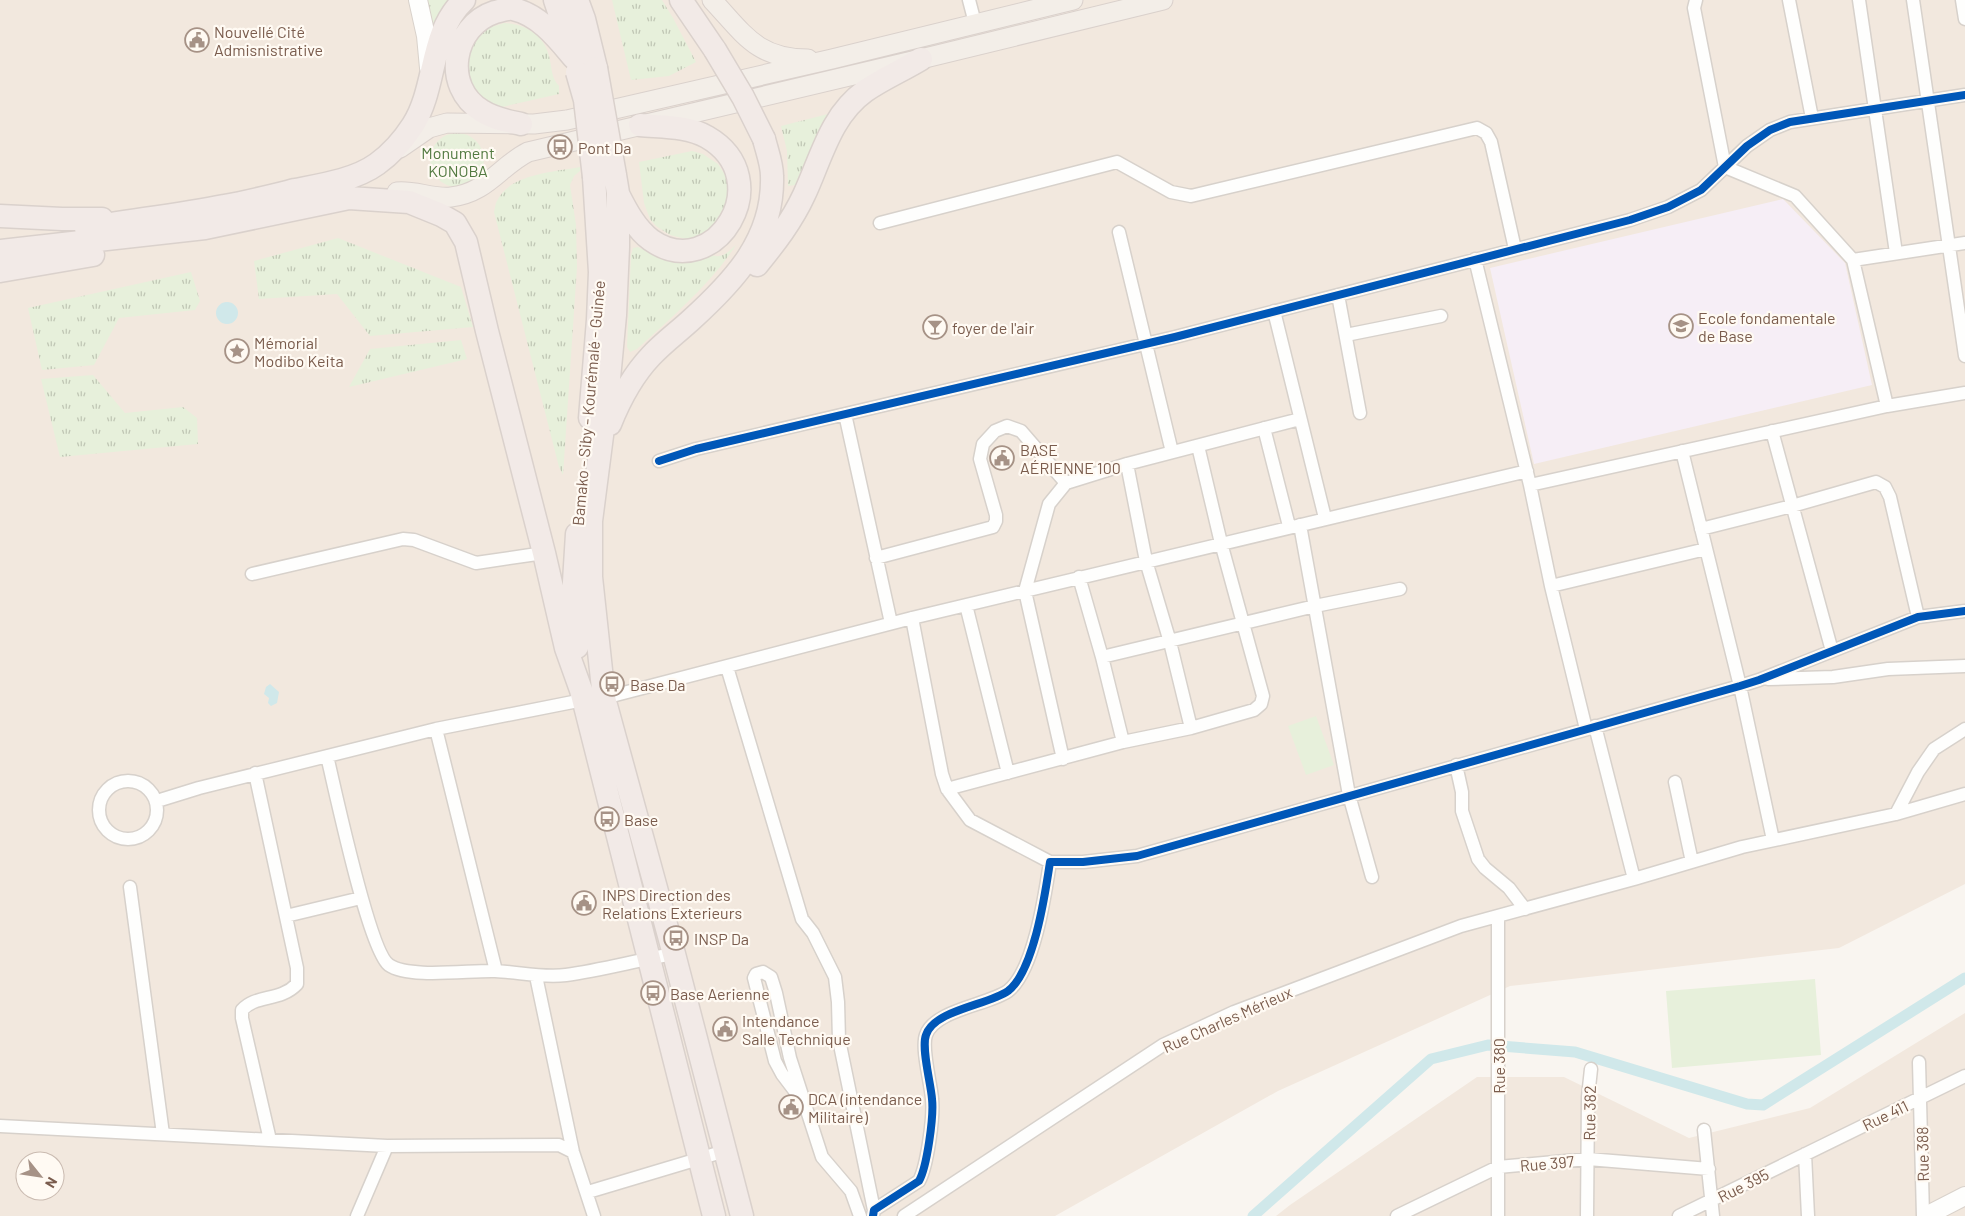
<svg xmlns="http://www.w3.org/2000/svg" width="1965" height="1216" viewBox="0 0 1965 1216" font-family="Barlow,sans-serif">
<defs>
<pattern id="grass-tufts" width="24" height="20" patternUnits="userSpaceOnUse" patternTransform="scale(1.25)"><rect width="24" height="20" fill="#e7f0db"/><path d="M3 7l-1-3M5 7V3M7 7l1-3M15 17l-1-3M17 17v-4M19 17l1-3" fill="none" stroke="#c0c6b4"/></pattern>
</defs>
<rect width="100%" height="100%" fill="#f9f5f0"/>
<!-- residential -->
<path fill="#f2e8de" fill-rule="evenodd" d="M0 0H1965V884L1839 948 1510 986 1278 1091 1055 1216H0ZM25 1161H55V1191H25Z
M1965 1013V1216H1276L1290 1205 1477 1077H1564L1689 1138 1810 1108Z"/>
<!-- education -->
<path fill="#f6eef6" d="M1783 199 1845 263 1872 385 1534 464 1490 268Z"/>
<!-- grass -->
<path fill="url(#grass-tufts)" d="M426 0H459L434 36Z
M612 0H662L673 18 696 62 669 76 631 80Z
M504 23C525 24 544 35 549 56 552 67 551 78 559 86V94L493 109 486 105 465 79 469 45 488 28Z
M828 114 817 134 795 185 788 186 787 151 781 126Z
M430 160a27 27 0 1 1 54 0a27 27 0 1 1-54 0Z
M692 151 703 154 718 164 727 178 730 195 717 226 695 238 686 239 670 235 656 226 650 219 644 203 639 162Z
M580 167V171L574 176 570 185 576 225 577 267 563 475 559 467 494 212C495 209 495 204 497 201 509 174 554 172 580 167Z
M338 238 461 287 473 327 370 336 337 294 259 299 254 261Z
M736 245C710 285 672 317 637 349L630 352 627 347 631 255 633 248 638 247C664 260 684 268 712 255 722 259 728 252 736 245Z
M191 272 200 301 195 310 119 318 94 365 42 370 28 308Z
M461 340 467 359 349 387 370 349Z
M93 375 125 413 183 407 197 418 198 444 60 457 41 379Z"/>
<!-- garden -->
<path fill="#e7f0db" d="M1316 716 1334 765 1306 775 1288 726Z
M1815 979 1821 1055 1672 1068 1666 991Z"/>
<!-- water -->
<path fill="#d0e8ea" d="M216 313a11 11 0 1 1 22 0a11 11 0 1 1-22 0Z
M270 684 279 692 277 703 271 706 268 703 269 698 264 694 266 687Z"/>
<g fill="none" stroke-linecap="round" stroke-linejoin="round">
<!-- canal -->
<path stroke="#d0e8ea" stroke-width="11" d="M1253 1216 1431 1059 1488 1045 1575 1052 1747 1104 1763 1105 1965 978"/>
<!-- street casing -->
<g stroke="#d7d1cb" stroke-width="15">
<path id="street" d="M969 0 975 23
M1696 0 1694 8 1725 167 1795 196 1853 260 1887 406 1965 393
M1789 0 1812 118
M1859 0 1896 253
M1913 0 1965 356
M1962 0 1965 19
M880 223 1117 162 1171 192 1191 196 1477 128 1486 133 1491 142 1515 249
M1119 232 1172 452
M1475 259 1530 485 1887 406
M1853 260 1965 243
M1338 295 1360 413
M1274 311 1325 518
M1346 335 1441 316
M845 414 891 623
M1264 428 1289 526
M1772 431 1832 651
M1682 451 1740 686 1773 840
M659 461 696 449 1175 337 1630 220 1668 207 1701 190 1747 146 1770 130 1790 122 1965 95
M1127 464 1146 561 1170 642 1191 728
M1530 485 1551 586 1706 549
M1300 525 1349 795 1372 877
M1701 529 1792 506 1876 482 1885 487 1890 497 1918 617
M876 558 993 527 996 521V515L980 459 983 444 995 431 1007 426 1021 431 1066 483
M252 574 403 539 414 540 476 563 544 553
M1079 577 1102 657 1123 742
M1551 586 1586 729
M966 605 1008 773
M912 618 942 774 947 789 970 820 1050 862
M1102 657 1315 606 1400 589
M727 667 802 919 813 933 835 977 838 1002 839 1040 874 1210
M1768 679 1833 677 1888 669 1965 666
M604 698 912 618 1527 471
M1595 726 1634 879
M436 729 496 971
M327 756C335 789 369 951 389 965 409 979 470 970 495 971 519 972 541 978 566 975 602 970 638 960 674 954
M1063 759 1025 591 1049 504 1066 483 1127 464 1300 419
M1456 765 1462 792V811L1478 859 1485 868 1509 888 1525 909
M255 773 297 968V984C280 1002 256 994 242 1010V1018L270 1140
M99 810a29 29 0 1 1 58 0a29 29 0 1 1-58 0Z
M1675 782 1692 862
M947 789 1123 742 1191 728 1254 710 1261 704 1263 696 1221 543 1198 446
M157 801 199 788 436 729 583 700
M1896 814 1918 772 1934 749 1965 729
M130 887 163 1134
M286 916 361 898
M536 976 573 1152 594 1216
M1919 1062 1923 1216
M804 1103 782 1074 775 1061 754 978 756 974 763 972 771 977 776 993 790 1058 822 1157 851 1191 860 1216
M0 1126 387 1146 559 1145 573 1152
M1704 1130 1713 1216
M1805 1154 1808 1216
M588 1192 725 1151
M357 1216 387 1146
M873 1216 874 1210 919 1181C927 1167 934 1116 932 1099 931 1084 921 1048 926 1035 934 1010 988 1005 1008 991 1034 971 1045 895 1050 862H1083L1137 856 1740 686 1759 680 1918 617 1965 611
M904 1216 1163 1045 1234 1012 1461 926 1634 879 1742 847 1896 814 1965 794
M1397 1216 1498 1167 1588 1159 1709 1169
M1498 1216V917
M1587 1216 1588 1097 1591 1069
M1679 1216 1965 1076"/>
</g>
<!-- secondary casing -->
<g stroke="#d9d2cb" stroke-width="20">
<path id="secondary" d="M418 0 426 36 429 68
M1926 1216 1965 1196"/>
</g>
<!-- primary casing -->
<g stroke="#dad1cc" stroke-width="21">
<path id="primary" d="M712 0C744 34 757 59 808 59
M400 148 429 128 447 123 534 124 567 120 832 59 1073 0
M397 192C414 190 433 199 451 197 487 193 500 166 528 152L921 59 1163 0"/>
</g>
<!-- highway casing -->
<g stroke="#dad1cc" stroke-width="25">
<path id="highway" d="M555 0 572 51
M577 0 584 19 596 68
M681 0 715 50
M521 124C508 121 494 119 482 111 442 87 452 26 495 12 500 11 508 8 513 9 540 15 558 39 574 58
M615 175 618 193V247L615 315 608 389 591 521V577L604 698 674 954 742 1216
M618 194C626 210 636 229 651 240 715 285 780 179 707 137 688 126 662 127 640 125
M0 216 62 219H102
M86 228C132 220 179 215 224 206 248 202 271 196 295 190 321 185 355 180 377 164 391 154 404 139 413 125 437 87 429 33 464 0
M0 251 205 228 349 198 409 202 441 215 455 223 466 242 487 331 544 553 566 648 581 690 714 1216
M757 265C775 243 792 221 804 195 821 159 830 116 865 91 882 79 903 70 921 59
M0 271 93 255
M590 418 598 320 600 272 594 177
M610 424C620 399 632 376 651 356 663 343 678 332 691 320 734 281 774 239 772 176 772 164 767 151 764 139
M577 534 573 598 577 647"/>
</g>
<!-- street -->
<use href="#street" stroke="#fefefd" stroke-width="12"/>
<!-- secondary -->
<use href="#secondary" stroke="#fefefd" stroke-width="18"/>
<!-- primary -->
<use href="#primary" stroke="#f3eee8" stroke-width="19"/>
<!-- highway -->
<use href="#highway" stroke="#f2eae7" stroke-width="22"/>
<!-- highway-bridge casing -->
<g stroke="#dad1cc" stroke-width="25" stroke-linecap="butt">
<path id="highway-bridge" d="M715 50 743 97 764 139
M596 68 615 175
M577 72 585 100 594 177"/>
</g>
<!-- highway-bridge -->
<use href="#highway-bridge" stroke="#f2eae7" stroke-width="22"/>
<!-- cycleway casing -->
<g stroke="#fffaf3" stroke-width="11">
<path id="cycleway" d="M659 461 696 449 1175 337 1630 220 1668 207 1701 190 1747 146 1770 130 1790 122 1965 95
M873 1216 874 1210 919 1181C927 1167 934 1116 932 1099 931 1084 921 1048 926 1035 934 1010 988 1005 1008 991 1034 971 1045 895 1050 862H1083L1137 856 1740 686 1759 680 1918 617 1965 611"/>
</g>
<!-- cycleway -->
<use href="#cycleway" stroke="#0057b8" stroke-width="8"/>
</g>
<!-- icons -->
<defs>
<g id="civic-ring" transform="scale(1.25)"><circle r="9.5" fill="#fffaf3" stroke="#a69286" stroke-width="1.5"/><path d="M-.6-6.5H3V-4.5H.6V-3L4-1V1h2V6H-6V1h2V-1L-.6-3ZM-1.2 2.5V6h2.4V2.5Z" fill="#a69286"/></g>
<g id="bus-ring" transform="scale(1.25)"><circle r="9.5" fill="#fffaf3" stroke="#a69286" stroke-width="1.5"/><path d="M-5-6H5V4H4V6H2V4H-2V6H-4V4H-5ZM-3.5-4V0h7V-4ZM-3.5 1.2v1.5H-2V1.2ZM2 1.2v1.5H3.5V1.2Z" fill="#a69286"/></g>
<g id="school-ring" transform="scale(1.25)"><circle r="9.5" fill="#fffaf3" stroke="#a69286" stroke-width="1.5"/><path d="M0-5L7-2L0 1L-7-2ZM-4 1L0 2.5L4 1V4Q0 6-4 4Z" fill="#a69286"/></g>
<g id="bar-ring" transform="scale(1.25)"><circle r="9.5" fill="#fffaf3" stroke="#a69286" stroke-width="1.5"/><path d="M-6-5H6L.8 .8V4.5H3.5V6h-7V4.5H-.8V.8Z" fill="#a69286"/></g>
<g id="sight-ring" transform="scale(1.25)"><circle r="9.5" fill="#fffaf3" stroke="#a69286" stroke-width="1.5"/><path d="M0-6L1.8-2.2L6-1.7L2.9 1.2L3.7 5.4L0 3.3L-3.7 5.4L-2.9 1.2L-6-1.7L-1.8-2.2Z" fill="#a69286"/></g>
</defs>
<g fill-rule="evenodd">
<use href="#civic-ring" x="197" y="40"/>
<use href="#bus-ring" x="560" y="147"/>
<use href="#school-ring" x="1681" y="326"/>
<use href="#bar-ring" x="935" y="327"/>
<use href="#sight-ring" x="237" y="351"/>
<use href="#civic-ring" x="1002" y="458"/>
<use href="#bus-ring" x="612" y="684"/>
<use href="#bus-ring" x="607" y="819"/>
<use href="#civic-ring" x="584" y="903"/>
<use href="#bus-ring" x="676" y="938"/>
<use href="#bus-ring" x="653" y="993"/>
<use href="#civic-ring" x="725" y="1029"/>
<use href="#civic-ring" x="791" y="1107"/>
</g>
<g text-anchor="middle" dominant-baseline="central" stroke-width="4.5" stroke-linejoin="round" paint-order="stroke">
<!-- poi labels -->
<g font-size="16" fill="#7a5c4d" stroke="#fffaf3" text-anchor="start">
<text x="214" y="31">Nouvellé Cité<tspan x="214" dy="18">Admisnistrative</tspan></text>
<text x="578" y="147">Pont Da</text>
<text x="1698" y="317">Ecole fondamentale<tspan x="1698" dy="18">de Base</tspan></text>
<text x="952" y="327">foyer de l'air</text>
<text x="254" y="342">Mémorial<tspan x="254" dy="18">Modibo Keita</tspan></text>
<text x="1020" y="449">BASE<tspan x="1020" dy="18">AÉRIENNE 100</tspan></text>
<text x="630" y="684">Base Da</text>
<text x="624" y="819">Base</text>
<text x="602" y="894">INPS Direction des<tspan x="602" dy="18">Relations Exterieurs</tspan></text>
<text x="694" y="938">INSP Da</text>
<text x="670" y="993">Base Aerienne</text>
<text x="742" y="1020">Intendance<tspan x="742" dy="18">Salle Technique</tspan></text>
<text x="808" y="1098">DCA (intendance<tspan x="808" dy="18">Militaire)</tspan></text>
</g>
<!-- park labels -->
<g font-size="16" fill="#537a41" stroke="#fffaf3">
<text x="458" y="152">Monument<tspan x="458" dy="18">KONOBA</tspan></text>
</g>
<!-- street labels -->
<g font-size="16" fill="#7a5c4d" stroke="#fffaf3">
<text transform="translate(588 403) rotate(-85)">Bamako - Siby - Kourémalé - Guinée</text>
<text transform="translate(1227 1019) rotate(-24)">Rue Charles Mérieux</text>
<text transform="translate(1498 1066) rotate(-90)">Rue 380</text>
<text transform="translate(1589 1113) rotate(-89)">Rue 382</text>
<text transform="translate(1885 1115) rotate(-26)">Rue 411</text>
<text transform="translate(1922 1154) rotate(-91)">Rue 388</text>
<text transform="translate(1547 1163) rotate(-5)">Rue 397</text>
<text transform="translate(1743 1185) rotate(-27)">Rue 395</text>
</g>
</g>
<!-- north arrow -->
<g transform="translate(40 1176) rotate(120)"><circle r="24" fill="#fffaf3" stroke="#cabbb1"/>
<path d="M0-4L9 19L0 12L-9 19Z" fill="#a69286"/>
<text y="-8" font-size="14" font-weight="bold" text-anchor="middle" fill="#7a5c4d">N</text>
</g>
</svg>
